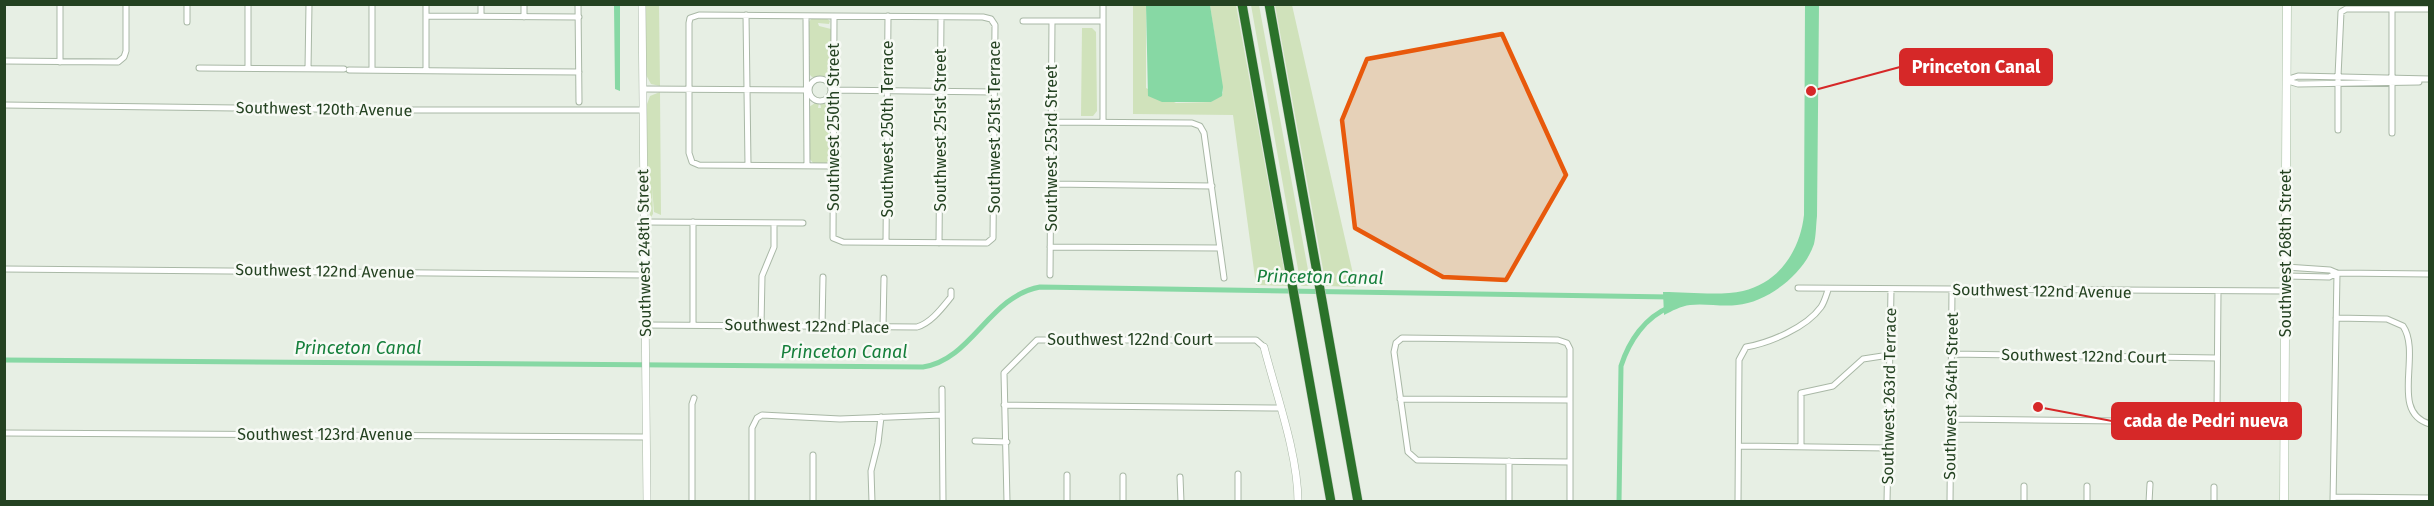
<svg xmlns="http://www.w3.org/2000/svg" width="2434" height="506" viewBox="0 0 2434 506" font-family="'Fira Sans',sans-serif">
<rect width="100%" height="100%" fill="#e7efe4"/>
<!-- green -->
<path fill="#d0e2bb" d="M645 5H659L660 86 651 84 646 75Z
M1133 5H1146V88L1176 103 1211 102 1223 93 1210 5H1236L1287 286 1256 285 1233 115 1133 114Z
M1251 5H1259L1311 286H1301Z
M1275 5H1292L1356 287 1326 286Z
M812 18H826L830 21 829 24 818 23 819 26 831 29V72L825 77H812L808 73V57L810 55H808V23Z
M1082 28H1092L1096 32 1097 111 1093 116H1081Z
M660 92 661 215 654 212 652 187 653 214 651 217 647 207V104L650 96Z
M815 103H819L818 108H821L820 103H825L830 108V159L827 163 814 164 809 158V107Z"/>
<!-- water -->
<path fill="#87d8a4" d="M614 5H620V91L615 89Z
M1146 5H1210L1223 87 1222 96 1211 102H1162L1148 96Z
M1805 5H1819L1817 216C1816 225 1816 236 1814 244 1804 274 1768 302 1737 305 1721 307 1705 303 1690 305 1681 306 1672 311 1664 315L1663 292C1687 292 1721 296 1743 291 1780 282 1800 250 1804 215Z"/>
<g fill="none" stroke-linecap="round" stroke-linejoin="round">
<!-- canal -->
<path stroke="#87d8a4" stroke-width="5" d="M4 360 923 367C972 360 989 296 1040 287L1670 297
M1619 502 1621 366C1629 341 1645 317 1670 307"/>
<!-- minor casing -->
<g stroke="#a9b8a6" stroke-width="7">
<path id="minor" d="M481 4V16
M524 4V17
M578 4 579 102
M1103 4V122
M2392 9V133
M746 15 748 165
M426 16 579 17
M806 16 807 166
M1023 21H1103
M187 22V4
M4 61 118 62 124 57 126 51V4
M60 62V4
M199 68 344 69
M248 68V4
M308 69 309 4
M349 70 579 72
M372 70V4
M426 70V4
M809 90a11 11 0 1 1 22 0a11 11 0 1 1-22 0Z
M2286 80 2298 76 2430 79
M2288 81 2298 84 2419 82
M643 89 809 90
M831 90 994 92
M4 105 386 110H643
M1051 122 1192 123 1200 126 1204 133 1224 278
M2338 130V76L2341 12 2346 9H2430
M833 166 699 165 692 162 689 153V23L690 18 699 15 983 17 991 19 995 25 993 238 987 243 843 242 833 238 834 16
M1050 184 1212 186
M644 222 803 223
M693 222V324
M886 242 888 16
M939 243 941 17
M1050 247 1220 248
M2285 267 2330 270 2337 273 2430 274
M4 269 645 275
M1050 275 1052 21
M2285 276 2329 277 2337 273
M1798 288 2285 291
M2336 318 2387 319 2403 326C2422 354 2389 413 2430 424
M645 325 917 327C931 323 942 308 951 297V291
M761 325 762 276 774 247V223
M822 326 823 277
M883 326 884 278
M1951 354 2217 358
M942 389 943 502
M1400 399 1570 400
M1004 405 1280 408
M1951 419 2206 422 2213 420 2217 413 2218 291
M4 433 646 437
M975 441 1007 442
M1739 446 1888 448
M1801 447V393L1833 386 1863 359 1889 355
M813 455V502
M1238 474V502
M1123 476V502
M1180 477 1181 502
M2024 486V502
M2333 497 2430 498
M692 502V404L694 398
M752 502V428L757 418 762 415 840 419 942 415
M872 502 871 471 878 443 881 417
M1007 502 1004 373 1037 340H1256L1264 347
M1067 502V475
M1509 502V461
M1570 502C1570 451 1570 400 1570 349L1567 343 1558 340 1402 338 1396 343 1394 352 1408 452 1417 460 1570 462
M1738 502 1739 360 1746 347C1769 343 1806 328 1821 307 1824 303 1826 296 1828 290
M1887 502 1891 290
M1950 502 1952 290
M2087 502V486
M2149 502 2150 484
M2214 502V487
M2333 502 2337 273"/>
</g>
<!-- tertiary casing -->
<g stroke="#a9b8a6" stroke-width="8">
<path id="tertiary" d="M642 4 647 502
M1264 347C1276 394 1298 454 1298 502"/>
</g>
<!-- secondary casing -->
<g stroke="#a8bfa4" stroke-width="9">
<path id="secondary" d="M2284 502 2287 4"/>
</g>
<!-- motorway casing -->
<g stroke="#c2cac1" stroke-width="10">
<path id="motorway" d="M1242 4 1331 502
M1269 4 1358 502"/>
</g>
<!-- minor -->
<use href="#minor" stroke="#fff" stroke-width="5"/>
<!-- tertiary -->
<use href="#tertiary" stroke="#fff" stroke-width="7"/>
<!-- secondary -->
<use href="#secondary" stroke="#fff" stroke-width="8"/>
<!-- motorway -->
<use href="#motorway" stroke="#2b722a" stroke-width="9"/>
</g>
<!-- marked area -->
<path fill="#e8590c" fill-opacity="0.2" stroke="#e8590c" stroke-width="4.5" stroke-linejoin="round" d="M1502 34 1566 175 1506 280 1443 277 1355 228 1342 120 1367 59Z"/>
<g text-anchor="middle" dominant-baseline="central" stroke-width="5" stroke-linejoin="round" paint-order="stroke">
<!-- street labels -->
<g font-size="16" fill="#244221" stroke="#f7faf5">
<text transform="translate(324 109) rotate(1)">Southwest 120th Avenue</text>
<text transform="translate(833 127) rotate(-90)">Southwest 250th Street</text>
<text transform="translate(994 127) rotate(-90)">Southwest 251st Terrace</text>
<text transform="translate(887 129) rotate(-90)">Southwest 250th Terrace</text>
<text transform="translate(940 130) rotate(-90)">Southwest 251st Street</text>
<text transform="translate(1051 148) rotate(-90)">Southwest 253rd Street</text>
<text transform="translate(644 253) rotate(-91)">Southwest 248th Street</text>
<text transform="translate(2285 253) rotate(-90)">Southwest 268th Street</text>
<text transform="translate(325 271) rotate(1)">Southwest 122nd Avenue</text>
<text transform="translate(2042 291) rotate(1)">Southwest 122nd Avenue</text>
<text transform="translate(807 326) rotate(1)">Southwest 122nd Place</text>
<text x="1130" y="339">Southwest 122nd Court</text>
<text transform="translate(2084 356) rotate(1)">Southwest 122nd Court</text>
<text transform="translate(1889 396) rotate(-89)">Southwest 263rd Terrace</text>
<text transform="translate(1951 396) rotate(-89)">Southwest 264th Street</text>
<text x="325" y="434">Southwest 123rd Avenue</text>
</g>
<!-- water labels -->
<g font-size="18" font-style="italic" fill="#157f3b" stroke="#f7faf5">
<text transform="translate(1320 277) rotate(1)">Princeton Canal</text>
<text x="358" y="348">Princeton Canal</text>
<text x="844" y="352">Princeton Canal</text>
</g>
</g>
<!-- callouts -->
<path fill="none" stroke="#d62828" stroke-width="2" d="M1811 91L1900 67M2038 407L2112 421"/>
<g fill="#d62828" stroke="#f7faf5" stroke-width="2">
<circle cx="1811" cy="91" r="6"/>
<circle cx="2038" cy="407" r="6"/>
</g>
<g fill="#d62828" stroke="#d62828" stroke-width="2">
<rect x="1900" y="49" width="152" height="36" rx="6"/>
<rect x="2112" y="403" width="189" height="36" rx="6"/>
</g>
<g font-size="18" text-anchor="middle" font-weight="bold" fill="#fff">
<text x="1976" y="73">Princeton Canal</text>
<text x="2206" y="427">cada de Pedri nueva</text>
</g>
<!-- border -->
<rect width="2434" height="506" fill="none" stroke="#244221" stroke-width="12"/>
</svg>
